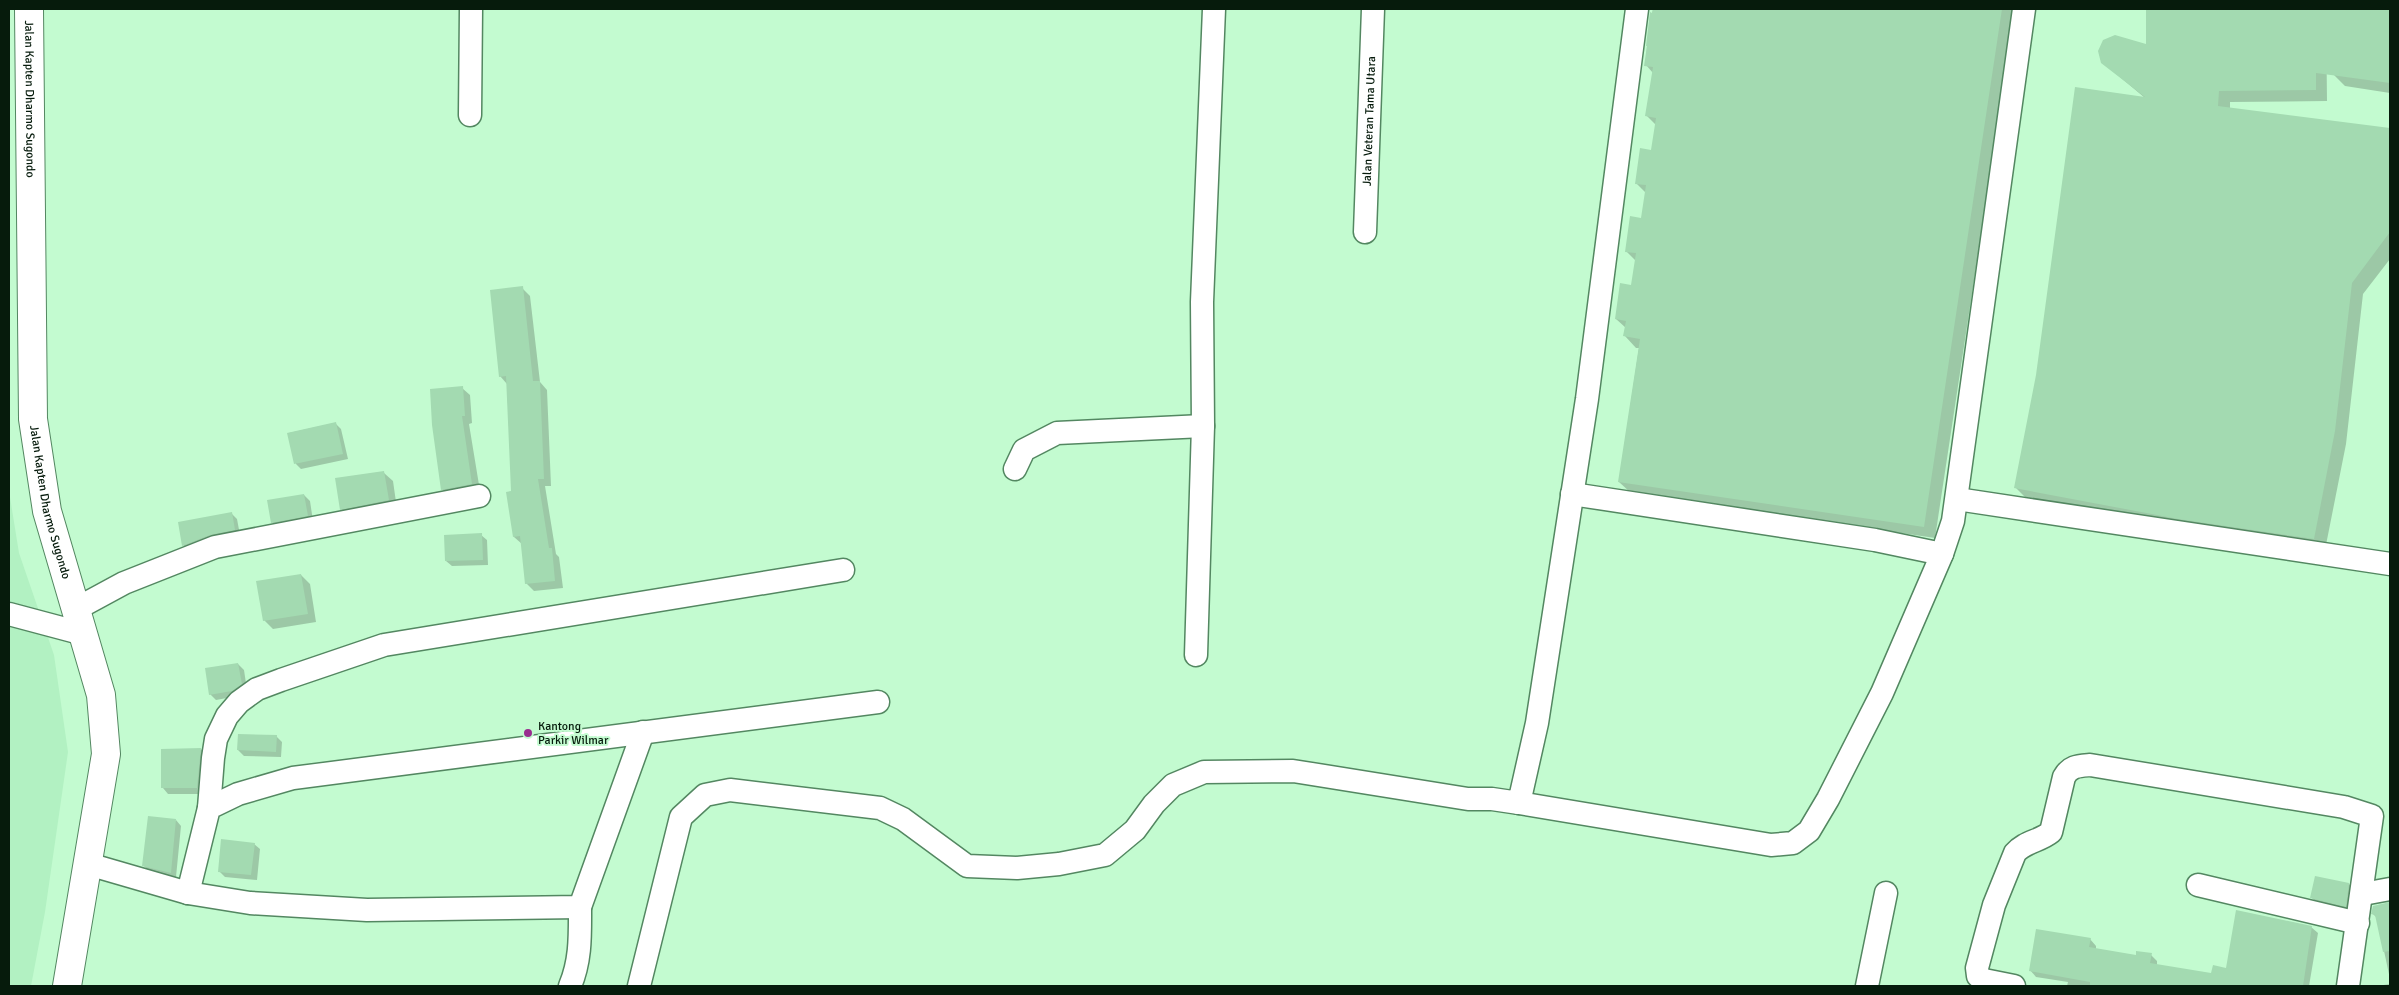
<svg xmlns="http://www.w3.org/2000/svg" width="2399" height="995" viewBox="0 0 2399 995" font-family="Signika,sans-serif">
<rect width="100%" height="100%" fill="#c3fbd0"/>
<!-- built -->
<path fill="#b2f1c2" d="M9 491 19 553 54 655 68 752 45 912 31 986H9Z"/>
<!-- shadow -->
<path fill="#0003" d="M1653 9H2015L1935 538 1631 493 1619 482 1639 348H1636L1625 336 1626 328 1616 319 1632 287 1636 261 1626 251 1642 220 1646 193 1636 183 1652 151 1656 125 1647 116 1653 73 1646 65 1647 45Z
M2147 9H2326L2327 101 2230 102V109L2390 129V259L2363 294 2346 444 2325 550 2027 499 2016 488 2145 98 2102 62 2148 46Z
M2343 9H2390V93L2345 86 2334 75Z
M522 288 530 296 540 382 547 390 551 486H545L556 554 559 557 563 588 534 591 526 583 522 544 514 537 507 384 500 376Z
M462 388 470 395 472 423 469 424 480 491 450 497 442 489Z
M335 423 341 429 348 459 301 469 296 464 289 433Z
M384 473 393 481 397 509 350 518 341 509Z
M304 495 310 501 313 521 278 528 272 522Z
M231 513 237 519 240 535 189 551 183 545Z
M481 535 487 540 488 565 452 566 446 561Z
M301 575 310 584 316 622 273 629 264 620Z
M238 664 244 670 247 690 238 696 216 700 210 694Z
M276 736 282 742 281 757 244 756 238 750Z
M201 749 206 755 203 794H168L163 788Z
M176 820 181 826 176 877 149 871 144 866Z
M254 844 260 849 257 880 225 877 219 871Z
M2349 884 2354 890 2351 912 2317 903 2312 898Z
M2390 904V979L2377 918 2373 914 2374 907Z
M2311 927 2318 933 2309 986H2067L2068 982 2036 977 2030 970 2090 939 2096 946V949L2137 956 2151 955 2157 961V965L2212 974 2227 970Z
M2390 984V986H2377Z"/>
<!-- building -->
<path fill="#a3dab1" d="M1653 9H2002L1924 527 1618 482 1640 339 1623 336 1626 321 1615 319 1620 283 1631 285 1636 253 1625 252 1630 216 1641 218 1646 185 1635 184 1640 148 1651 150 1656 118 1645 116 1653 67 1644 66 1647 46H1646L1650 12 1652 13Z
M2146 9H2390V83L2316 73V90L2219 91 2218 106 2390 128V232L2352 283 2335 431 2314 539 2178 519 2014 488 2036 375 2075 87 2145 97 2101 63 2098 51 2103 40 2115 35 2146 44Z
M523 286 533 381H540L544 479H538L549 548H552L555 581 525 584 520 536 513 537 506 492 511 491 506 376 499 377 490 290Z
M463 386 465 416H462L472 484 441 490 432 425 430 389Z
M336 422 343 454 294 464 287 433Z
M384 471 389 500 340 510 335 478Z
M304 494 308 516 271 523 267 500Z
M232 512 235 530 210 535 182 546 178 522Z
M482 533 483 560 445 561 444 535Z
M301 574 308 614 263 621 256 581Z
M238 663 242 684 232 691 209 695 205 668Z
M238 734 277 735 276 752 237 750Z
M201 748 197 788H161V749Z
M148 816 176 819 171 873 142 866Z
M221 839 255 843 251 875 218 872Z
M2315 876 2349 883 2346 907 2310 898Z
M2390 902V951L2383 952 2375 915 2371 914 2373 906Z
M2236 910 2312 926 2303 986H2090V982L2029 971 2036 929 2091 938 2089 947 2136 955V951L2152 953 2150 963 2211 973 2213 965 2226 968Z"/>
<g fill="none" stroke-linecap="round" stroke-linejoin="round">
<!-- minor casing -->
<g stroke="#538761" stroke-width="25">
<g id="minor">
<path d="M470 115 471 9"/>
<path id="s1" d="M1365 232 1373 9"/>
<path d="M1015 469 1024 450 1057 433 1203 426"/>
<path d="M1572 494 1875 540 1942 554 1953 521 2024 9"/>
<path d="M1957 499 2390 564"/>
<path d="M76 609 124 583 215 547 479 496"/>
<path d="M9 614 84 634"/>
<path d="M1196 655 1203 426 1202 302 1214 9"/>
<path d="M1519 803 1771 845 1793 843 1809 831 1828 799 1882 693 1942 554"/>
<path d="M209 808 213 758 216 739 227 716 239 702 257 689 281 680 384 645 843 570"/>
<path d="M88 864 188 893 250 903 367 910 580 907 643 732"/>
<path d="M2198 885 2358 923"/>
<path d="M188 893 209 808 238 794 293 778 878 702"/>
<path d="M2363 894 2390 889"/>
<path d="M570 986C581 960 580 935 580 907"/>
<path d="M639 986 681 817 705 795 730 790 880 808 903 819 967 866 1017 868 1059 864 1105 855 1135 830 1154 804 1173 785 1204 772 1293 771 1468 799H1492L1519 803 1537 723 1587 399 1637 9"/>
<path d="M1867 986 1886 893"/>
<path d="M2014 986 1984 980 1978 976 1977 968 1994 905 2015 853C2024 842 2040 841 2051 832L2064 777C2070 766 2078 766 2090 765L2344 807 2372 816 2348 986"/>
</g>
</g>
<!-- major casing -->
<g stroke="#538761" stroke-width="30">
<g id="major">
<path id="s2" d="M29 9 33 419 47 511 101 695 106 754 67 986"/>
</g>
</g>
<!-- minor -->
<use href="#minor" stroke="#fff" stroke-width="22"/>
<!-- major -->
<use href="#major" stroke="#fff" stroke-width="28"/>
</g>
<!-- markers -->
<circle fill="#992e8f" stroke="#c3fbd0" stroke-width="2" cx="528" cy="733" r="5"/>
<g text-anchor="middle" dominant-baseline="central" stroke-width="4" stroke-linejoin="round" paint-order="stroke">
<!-- street labels -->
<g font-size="12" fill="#061b0c" stroke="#c3fbd0">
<text stroke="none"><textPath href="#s2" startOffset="90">Jalan Kapten Dharmo Sugondo</textPath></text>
<text stroke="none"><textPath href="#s1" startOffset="111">Jalan Veteran Tama Utara</textPath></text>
<text stroke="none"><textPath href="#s2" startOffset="495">Jalan Kapten Dharmo Sugondo</textPath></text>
</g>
<!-- poi labels -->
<g font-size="12" fill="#061b0c" stroke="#c3fbd0" text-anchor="start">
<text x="538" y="726">Kantong<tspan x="538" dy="14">Parkir Wilmar</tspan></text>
</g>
</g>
<!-- border -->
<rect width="2399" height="995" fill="none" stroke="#061b0c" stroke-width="20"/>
</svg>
